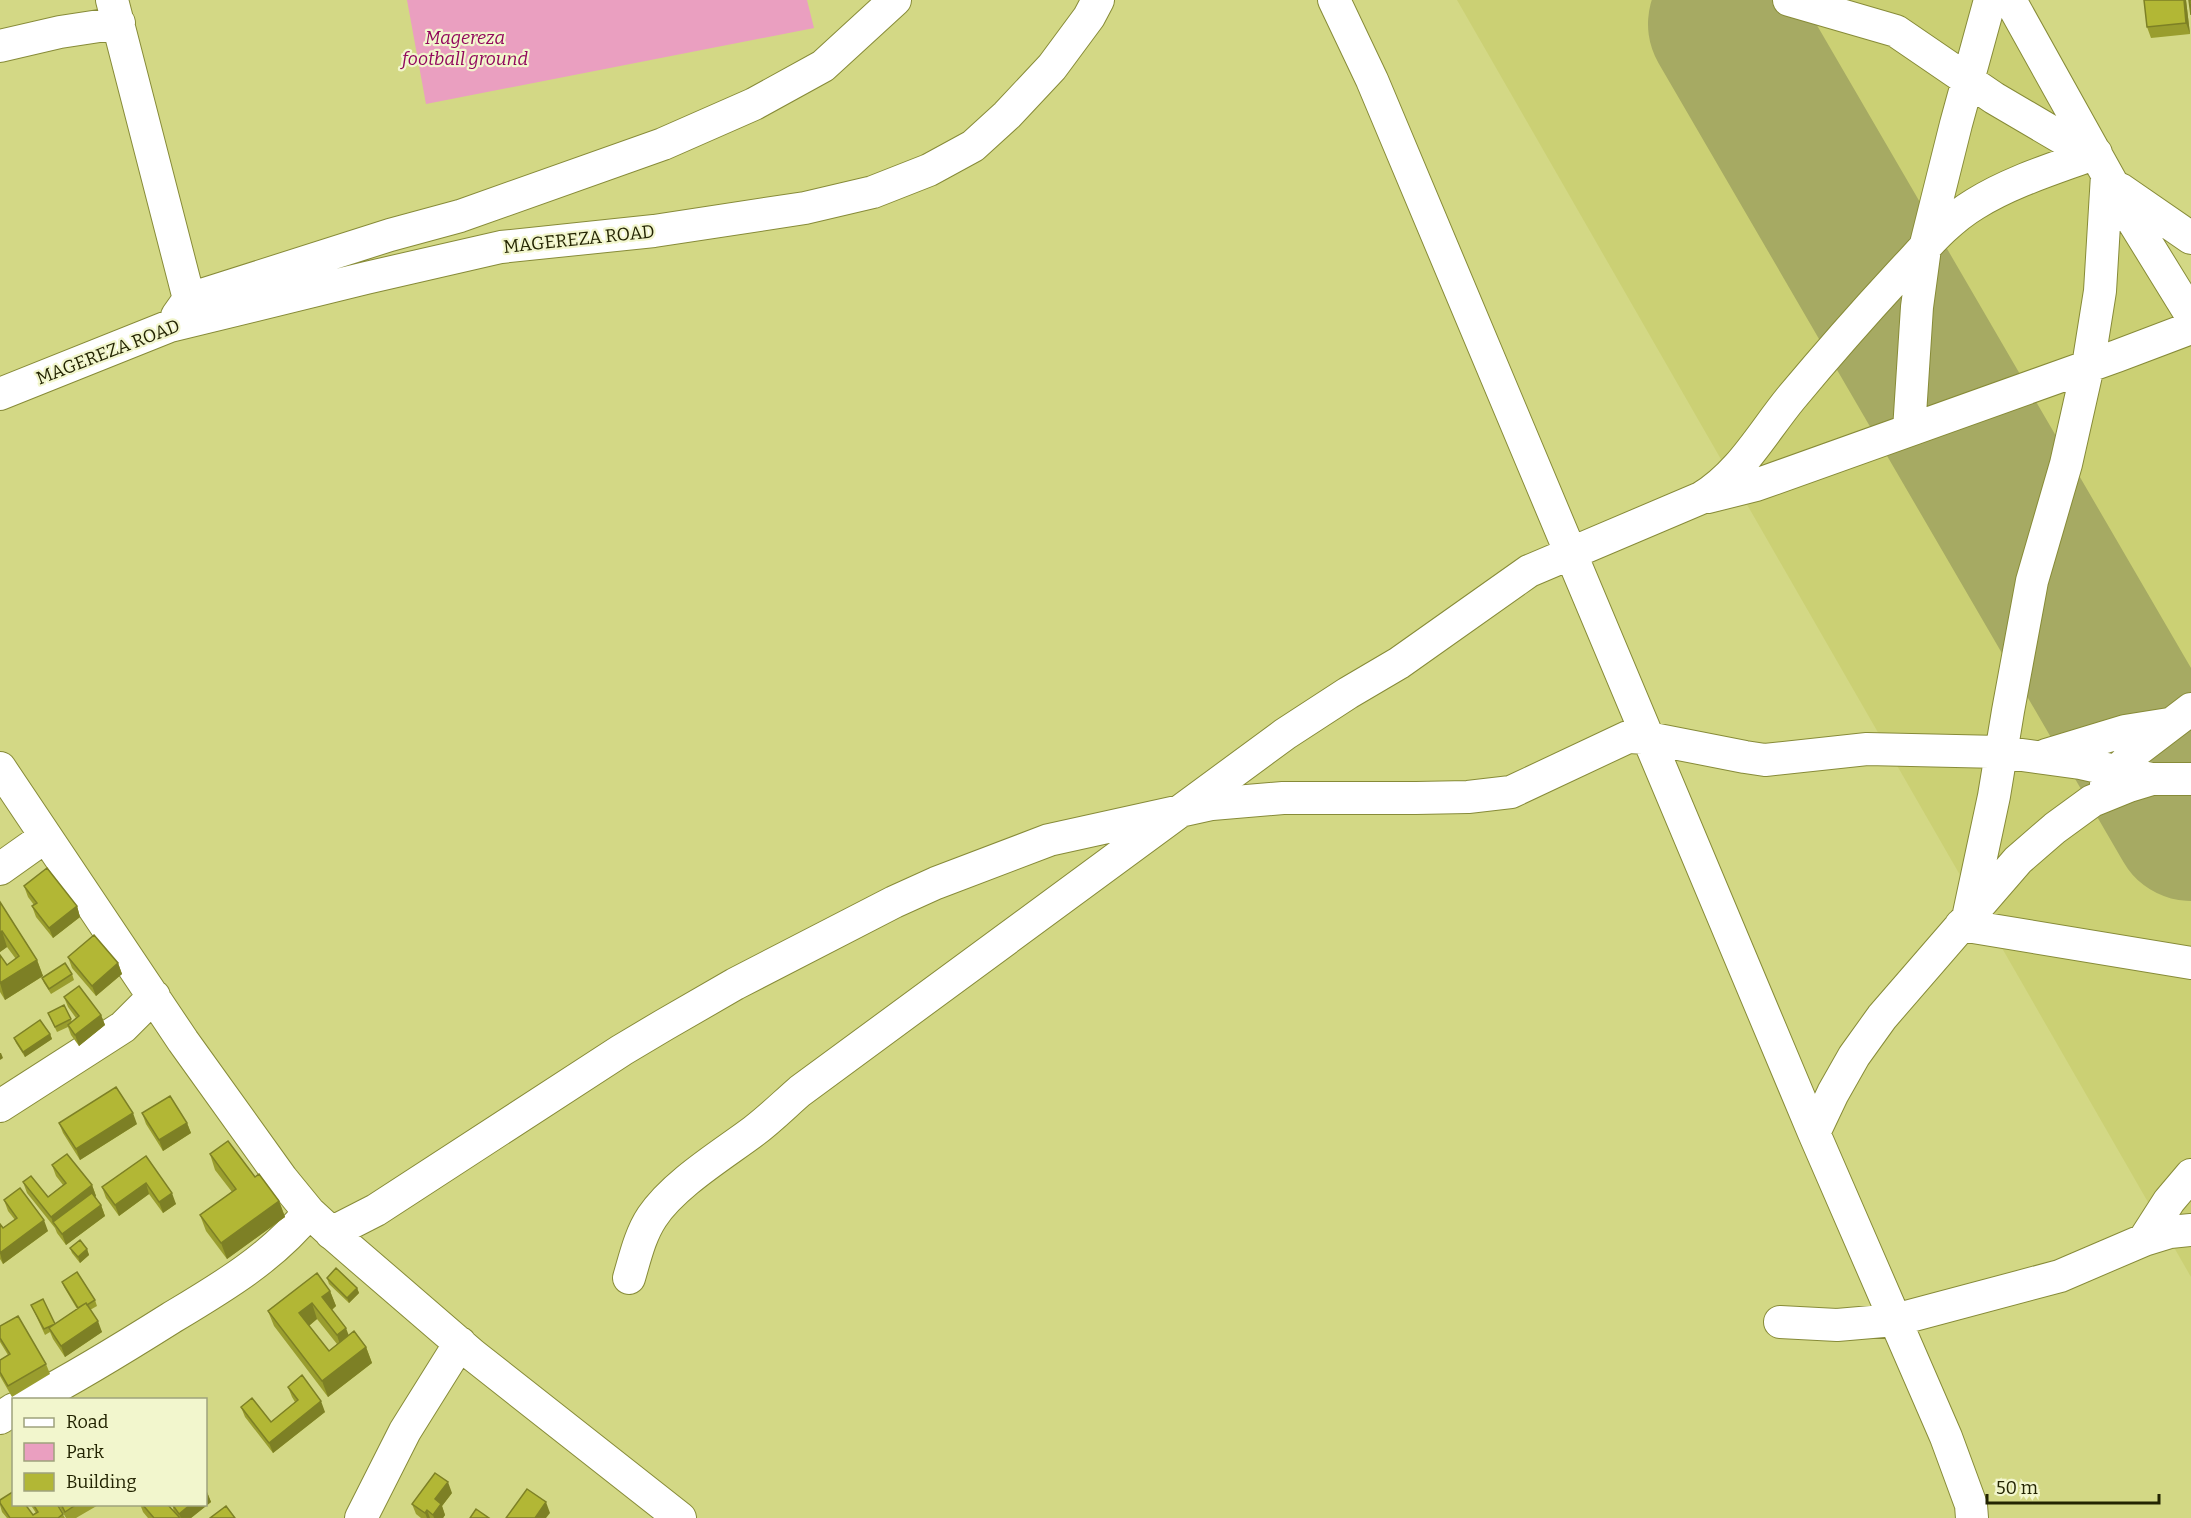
<svg xmlns="http://www.w3.org/2000/svg" width="2191" height="1518" viewBox="0 0 2191 1518" font-family="Bitter,serif">
<rect width="100%" height="100%" fill="#d3d885"/>
<!-- built -->
<path fill="#cbd074" d="M1457 0H2023L2191 293V1277Z"/>
<!-- green -->
<path fill="#ea9fc0" d="M407 0H807L814 28 426 104Z"/>
<g fill="none" stroke-linecap="round" stroke-linejoin="round">
<!-- runway -->
<path stroke="#a6aa63" stroke-width="156" d="M1726 24 2191 823"/>
<!-- minor casing -->
<g stroke="#878b38" stroke-width="34">
<path id="minor" d="M112 0 189 299 177 316
M1334 0 1372 80 1814 1133 1946 1437 1971 1505 1972 1518
M1789 0 1896 31 1994 98 2091 155
M2010 0 2133 221 2191 315
M0 46 60 32 119 23
M2120 189 2191 238
M189 299 390 235 460 216 663 144 754 104 823 66 895 0
M0 394 170 326 366 278 501 247 654 231 805 208 873 192 929 170 973 146 1007 115 1052 67 1089 17 1098 0
M1909 430 1917 307 1925 248 1956 124 1990 0
M1708 497 1756 485 2117 356 2191 328
M2046 755 2125 731 2169 724
M0 768 183 1041 282 1179 309 1212 335 1236 473 1355 680 1518
M2106 784 2136 751 2191 709
M0 869 45 837
M1968 918 1994 796 2008 711 2032 581 2066 464 2088 366 2100 291 2107 175
M1961 925 2191 963
M0 1106 123 1027 154 996
M1814 1133 1833 1093 1854 1056 1882 1017 2018 860 2055 828 2092 801 2129 786 2152 779H2191
M331 1233 376 1210 622 1050 664 1025 735 984 894 902 936 883 1049 840 1212 804 1283 798H1416L1468 797 1511 792 1628 737 1648 738 1745 757 1765 760 1867 749 2000 752 2080 763 2152 779
M2144 1240 2169 1201 2191 1175
M629 1278C635 1258 640 1235 652 1217 674 1184 722 1155 754 1131 770 1119 785 1104 800 1091L1285 734 1348 693 1399 663 1529 571 1701 498C1740 475 1763 432 1791 398 1826 356 1862 315 1899 275 1923 250 1945 222 1975 204 2012 181 2056 168 2096 153
M1780 1322 1837 1325 1895 1320 2060 1276 2144 1240 2170 1232 2191 1230
M32 1400C80 1375 125 1347 171 1318 221 1288 272 1258 309 1212
M0 1418 14 1409
M361 1518 405 1431 460 1343"/>
</g>
<!-- minor -->
<use href="#minor" stroke="#fff" stroke-width="32"/>
</g>
<!-- wall -->
<path fill="#999d2e" fill-rule="evenodd" d="M2186 0 2190 34 2151 38 2147 27Z
M24 886 77 906 80 917 53 938 36 917 32 906 34 905 28 897Z
M0 902 37 960 43 976 5 1000 0 992V955L7 965 16 959 7 947 0 952Z
M68 957 118 963 122 974 96 996 72 968Z
M72 974 74 980 51 994 44 983 42 978Z
M64 997 101 1015 105 1025 79 1046 71 1035 68 1027 57 1032 48 1013 64 1005 72 1022 76 1018 68 1007Z
M50 1034 52 1039 25 1057 16 1043 14 1038Z
M142 1113 187 1123 191 1133 163 1151 146 1124Z
M59 1123 137 1124 80 1160 63 1133Z
M210 1154 255 1177 279 1201 285 1217 227 1259 206 1231 200 1215 232 1192 215 1170Z
M146 1156 176 1204 163 1213 149 1194 119 1216 106 1198 102 1187Z
M52 1165 92 1185 96 1196 95 1197 101 1205 105 1216 66 1245 57 1233 55 1228 27 1193 23 1182 48 1197 63 1185 56 1176Z
M4 1200 48 1231 3 1264 0 1259V1224L3 1228 15 1220 8 1211Z
M70 1248 87 1249 89 1255 80 1263 72 1253Z
M327 1278 357 1288 359 1293 349 1303 329 1284Z
M62 1282 95 1300 97 1306 90 1310 102 1332 65 1357 53 1339 50 1332 45 1335 31 1305 55 1324 77 1309 64 1287Z
M330 1291 336 1306 332 1310 348 1336 366 1347 372 1363 328 1397 274 1326 268 1311ZM317 1319 337 1344 329 1351 309 1326Z
M0 1326 46 1364 50 1374 12 1397 0 1376V1360L8 1355 0 1342Z
M288 1387 325 1412 273 1453 245 1417 241 1407 271 1422 295 1402 292 1397Z
M207 1492 211 1502 191 1518H148L143 1512 140 1504H167L174 1512 172 1504H206Z
M452 1493 442 1506 445 1515 443 1518H421L416 1514 412 1504Z
M0 1500 33 1515 36 1513 30 1504H57L65 1518H7L2 1512 0 1505Z
M58 1504H100L76 1518H66Z"/>
<!-- shaded-wall -->
<path fill="#7d8025" d="M2184 0H2186L2190 34 2186 23Z
M77 906 80 917 53 938 49 928Z
M2 931 7 947 0 952V932Z
M37 960 43 976 5 1000 0 983Z
M118 963 122 974 96 996 92 986Z
M101 1015 105 1025 79 1046 75 1035Z
M50 1034 52 1039 25 1057 23 1052Z
M0 1053H1L3 1058 0 1060Z
M133 1113 137 1124 80 1160 76 1149Z
M187 1123 191 1133 163 1151 159 1140Z
M146 1183 149 1194 119 1216 115 1205Z
M92 1185 96 1196 57 1227 53 1222 55 1228 51 1217Z
M172 1193 176 1204 163 1213 159 1202Z
M279 1201 285 1217 227 1259 221 1243Z
M101 1205 105 1216 66 1245 62 1234Z
M44 1220 48 1231 3 1264 0 1253Z
M87 1249 89 1255 80 1263 78 1257Z
M357 1288 359 1293 349 1303 347 1298Z
M330 1291 336 1306 328 1313 322 1297Z
M312 1303 317 1319 305 1329 299 1313Z
M98 1321 102 1332 65 1357 61 1346Z
M346 1328 352 1344 342 1351 337 1335Z
M366 1347 372 1363 328 1397 322 1381Z
M321 1401 325 1412 273 1453 269 1443Z
M448 1482 452 1493 442 1506 445 1515 443 1518H434L433 1515 435 1499Z
M207 1492 211 1502 191 1518H181L179 1514 191 1504H206V1493Z
M546 1502 550 1513 546 1518H535Z
M427 1510 430 1518H427L425 1513Z"/>
<!-- building -->
<path fill="#b2b735" stroke="#7d8025" stroke-width="1.5" d="M2144 0H2184L2186 23 2147 27Z
M2189 0H2191V15Z
M47 868 77 906 49 928 32 906 37 903 24 886Z
M0 902 37 960 0 983V955L7 965 19 956 2 931 0 932Z
M94 935 118 963 92 986 68 957Z
M65 963 72 974 49 989 42 978Z
M79 986 101 1015 75 1035 68 1025 79 1016 64 997Z
M64 1005 71 1019 55 1027 48 1013Z
M40 1020 50 1034 23 1052 14 1038Z
M116 1087 133 1113 76 1149 59 1123Z
M170 1096 187 1123 159 1140 142 1113Z
M228 1141 255 1177 259 1174 279 1201 221 1243 200 1215 236 1189 210 1154Z
M67 1154 92 1185 51 1217 23 1182 31 1176 48 1197 66 1183 52 1165Z
M146 1156 172 1193 159 1202 146 1183 115 1205 102 1187Z
M20 1188 44 1220 0 1253V1224L3 1228 17 1218 4 1200Z
M92 1193 101 1205 62 1234 53 1222Z
M80 1240 87 1249 78 1257 70 1248Z
M336 1268 357 1288 347 1298 327 1278Z
M77 1272 95 1300 87 1305 86 1303 78 1308 62 1282Z
M317 1273 330 1291 322 1297 346 1328 337 1335 312 1303 299 1313 329 1351 354 1331 366 1347 322 1381 268 1311Z
M43 1299 55 1324 44 1329 31 1305Z
M86 1303 98 1321 61 1346 49 1328Z
M18 1316 46 1364 8 1386 0 1372V1360L10 1354 0 1338V1326Z
M302 1375 321 1401 269 1443 241 1407 252 1398 271 1422 298 1400 288 1387Z
M435 1473 448 1482 435 1499 441 1504 433 1515 427 1510 425 1513 412 1504Z
M527 1489 546 1502 535 1518H506Z
M14 1491V1504H25L33 1515 38 1512 33 1504H57L63 1514 58 1518H10L0 1503V1500Z
M61 1504H77L65 1512Z
M142 1504H167L180 1518H154Z
M172 1504H191L179 1514Z
M226 1506 235 1518H210Z
M476 1509 489 1518H470Z"/>
<g text-anchor="middle" dominant-baseline="central" stroke-width="4.5" stroke-linejoin="round" paint-order="stroke">
<!-- park labels -->
<g font-size="18" font-style="italic" fill="#91065c" stroke="#f2f6cd">
<text x="465" y="38">Magereza<tspan x="465" dy="21">football ground</tspan></text>
</g>
<!-- street labels -->
<g font-size="18" fill="#232402" stroke="#f2f6cd">
<text transform="translate(579 239) rotate(-6)">MAGEREZA ROAD</text>
<text transform="translate(108 352) rotate(-21)">MAGEREZA ROAD</text>
</g>
</g>
<!-- legend -->
<rect x="12" y="1398" width="195" height="108" fill="#f2f6cd" stroke="#9fa27c" stroke-width="1.5"/>
<rect x="24" y="1418" width="30" height="9" fill="#ffffff" stroke="#9fa27c" stroke-width="1.5"/>
<text x="66" y="1428" font-size="18" fill="#232402">Road</text>
<rect x="24" y="1443" width="30" height="18" fill="#ea9fc0" stroke="#9fa27c" stroke-width="1.5"/>
<text x="66" y="1458" font-size="18" fill="#232402">Park</text>
<rect x="24" y="1473" width="30" height="18" fill="#b2b735" stroke="#9fa27c" stroke-width="1.5"/>
<text x="66" y="1488" font-size="18" fill="#232402">Building</text>
<!-- scale -->
<path d="M1987 1494v9h172v-9" fill="none" stroke="#232402" stroke-width="3"/>
<text x="1996" y="1494" font-size="18" fill="#232402" stroke="#f2f6cd" stroke-width="4.5" paint-order="stroke">50 m</text>
</svg>
